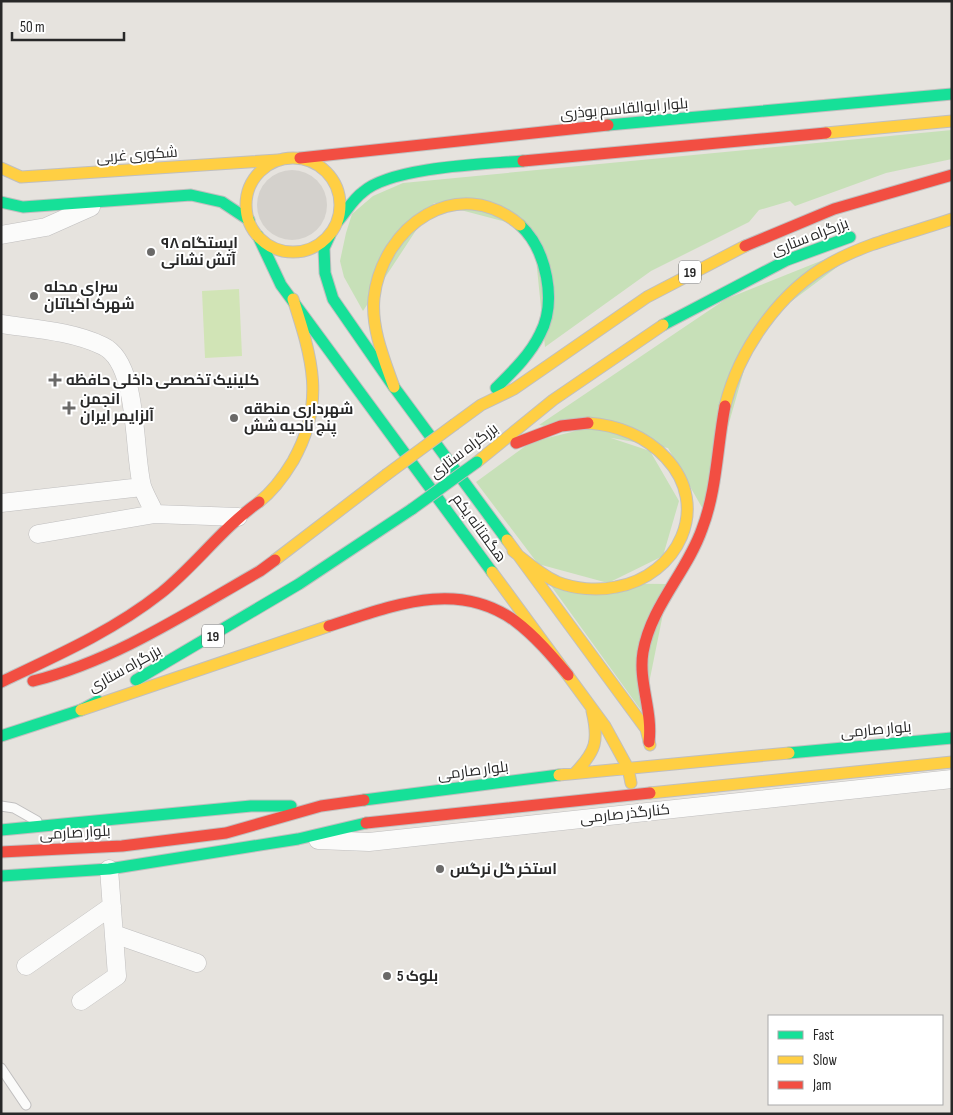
<svg xmlns="http://www.w3.org/2000/svg" width="953" height="1115" viewBox="0 0 953 1115" font-family="'Sofia Sans Condensed',Cairo,sans-serif">
<rect width="100%" height="100%" fill="#e6e3de"/>
<!-- green -->
<path fill="#c7e0b8" d="M952 130V159L886 173 795 206 790 201 759 210 749 222 651 271 545 347 533 229 434 203 363 311 344 277 340 261 346 233 352 214 373 196 403 183Z
M873 240 756 328 704 511 668 448 539 425 726 299Z
M584 429 650 451 679 501 663 556 608 583 538 564 476 482 531 442Z
M549 583 669 584 643 713Z"/>
<!-- pitch -->
<path fill="#d1e4b6" d="M239 289 242 356 205 358 202 291Z"/>
<!-- plaza -->
<path fill="#d4d1cc" d="M257 205a35 35 0 1 1 70 0a35 35 0 1 1-70 0Z"/>
<g fill="none" stroke-linecap="round" stroke-linejoin="round">
<!-- lane casing -->
<g stroke="#c0bfbf" stroke-width="11">
<path id="lane" d="M1 806 14 808 37 821
M1 1068 26 1105"/>
</g>
<!-- street casing -->
<g stroke="#c0bfbf" stroke-width="19">
<path id="street" d="M1 235 46 227 91 207
M1 324C34 329 72 331 103 346 139 363 133 451 142 486 145 495 151 505 155 514L238 517
M1 503 142 487
M38 534 155 514
M318 840 369 842 952 779
M114 934 197 963
M26 966 112 906
M81 1001 117 976 109 869"/>
</g>
<!-- fast casing -->
<g stroke="#c0bfbf" stroke-width="13">
<path id="fast" d="M608 125 952 94
M1 202 23 207 191 195 222 202 249 220
M338 221C346 212 353 199 363 192 391 167 484 164 523 161
M330 235 324 248 325 273 333 299 394 387 507 540
M258 236 281 285 492 572
M663 325 787 260 850 237
M496 388C512 372 530 355 540 334 557 302 547 250 520 225
M136 680 299 584 412 509
M1 736 81 710 98 701
M789 753 952 738
M364 800 559 775
M1 830 251 806H291
M1 876 109 869 298 839 366 823"/>
</g>
<!-- slow casing -->
<g stroke="#c0bfbf" stroke-width="13">
<path id="slow" d="M826 133 952 121
M246 205a47 47 0 1 1 94 0a47 47 0 1 1-94 0Z
M1 168 21 177 278 160
M394 387C384 359 371 328 374 298 382 226 458 172 520 225
M725 406C739 350 779 292 831 263 868 242 912 233 952 219
M455 424 481 405 514 389 647 297 745 246
M477 462 553 400 663 325
M259 502C273 491 284 476 293 461 326 403 312 358 293 299
M507 540 646 729 650 745
M513 551C527 562 540 574 557 582 575 589 597 591 616 587 678 576 712 507 666 458 646 436 617 425 588 423
M275 560 386 475
M492 572 605 726 628 768 631 783
M81 710 329 626
M575 773C596 751 599 741 592 711
M559 775 789 753
M650 793 952 762"/>
</g>
<!-- jam casing -->
<g stroke="#c0bfbf" stroke-width="13">
<path id="jam" d="M300 158 608 125
M523 161 826 133
M745 246 834 209 952 175
M516 443 561 426 588 423
M329 626C390 607 456 578 515 621 535 636 552 656 568 675
M33 681C114 661 188 612 260 571L275 560
M1 682C56 656 113 631 161 593 196 565 222 528 259 502
M649 742C653 711 638 682 643 652 651 606 687 572 702 529 717 490 717 447 725 406
M366 823 650 793
M1 852 122 846 226 833 321 806 364 800"/>
</g>
<!-- lane -->
<use href="#lane" stroke="#fbfbfa" stroke-width="9"/>
<!-- street -->
<use href="#street" stroke="#fbfbfa" stroke-width="18"/>
<!-- fast -->
<use href="#fast" stroke="#16e098" stroke-width="11"/>
<!-- slow -->
<use href="#slow" stroke="#ffcf43" stroke-width="11"/>
<!-- jam -->
<use href="#jam" stroke="#f24e42" stroke-width="11"/>
<!-- fast-bridge casing -->
<g stroke="#bfbdbc" stroke-width="13" stroke-linecap="butt">
<path id="fast-bridge" d="M412 509 477 462"/>
</g>
<!-- slow-bridge casing -->
<g stroke="#bfbdbc" stroke-width="13" stroke-linecap="butt">
<path id="slow-bridge" d="M386 475 455 424"/>
</g>
<!-- fast-bridge -->
<use href="#fast-bridge" stroke="#16e098" stroke-width="11"/>
<!-- slow-bridge -->
<use href="#slow-bridge" stroke="#ffcf43" stroke-width="11"/>
</g>
<!-- markers -->
<g fill="#6a6968" stroke="#fff" stroke-width="2">
<circle cx="151" cy="252" r="5"/>
<circle cx="34" cy="296" r="5"/>
<path d="M52.5 372.5h5v5h5v5h-5v5h-5v-5h-5v-5h5z"/>
<path d="M66.5 400.5h5v5h5v5h-5v5h-5v-5h-5v-5h5z"/>
<circle cx="234" cy="418" r="5"/>
<circle cx="440" cy="869" r="5"/>
<circle cx="387" cy="976" r="5"/>
</g>
<g text-anchor="middle" dominant-baseline="central" stroke-width="4" stroke-linejoin="round" paint-order="stroke">
<!-- shield labels -->
<g fill="#fff" stroke="#686868" stroke-width="1">
<rect x="679" y="260.5" width="22" height="23" rx="4"/>
<rect x="202" y="624.5" width="22" height="23" rx="4"/>
</g>
<g font-size="14" font-weight="bold" fill="#282828">
<text x="690" y="272">19</text>
<text x="213" y="636">19</text>
</g>
<!-- street labels -->
<g font-size="15" fill="#282828" stroke="#fff">
<text transform="translate(624 109) rotate(-5)">بلوار ابوالقاسم بوذری</text>
<text transform="translate(137 155) rotate(-4)">شکوری غربی</text>
<text transform="translate(810 237) rotate(-21)">بزرگراه ستاری</text>
<text transform="translate(464 451) rotate(-37)">بزرگراه ستاری</text>
<text transform="translate(479 528) rotate(54)">هگمتانه یکم</text>
<text transform="translate(125 669) rotate(-29)">بزرگراه ستاری</text>
<text transform="translate(876 730) rotate(-5)">بلوار صارمی</text>
<text transform="translate(473 771) rotate(-7)">بلوار صارمی</text>
<text transform="translate(625 814) rotate(-6)">کنارگذر صارمی</text>
<text transform="translate(75 833) rotate(-3)">بلوار صارمی</text>
</g>
<!-- poi labels -->
<g font-size="15" font-weight="bold" fill="#282828" stroke="#fff" text-anchor="start">
<text x="161" y="243">ایستگاه ۹۸<tspan x="161" dy="17">آتش نشانی</tspan></text>
<text x="44" y="287">سرای محله<tspan x="44" dy="17">شهرک اکباتان</tspan></text>
<text x="66" y="380">کلینیک تخصصی داخلی حافظه</text>
<text x="80" y="399">انجمن<tspan x="80" dy="17">آلزایمر ایران</tspan></text>
<text x="244" y="409">شهرداری منطقه<tspan x="244" dy="17">پنج ناحیه شش</tspan></text>
<text x="450" y="869">استخر گل نرگس</text>
<text x="397" y="976">بلوک 5</text>
</g>
</g>
<!-- border -->
<rect width="953" height="1115" fill="none" stroke="#282828" stroke-width="5"/>
<!-- legend -->
<rect x="768" y="1015" width="175" height="90" fill="#ffffff" stroke="#a9a9a9"/>
<rect x="778" y="1031" width="25" height="8" fill="#16e098" stroke="#a9a9a9"/>
<text x="813" y="1040" font-size="15" fill="#282828">Fast</text>
<rect x="778" y="1056" width="25" height="8" fill="#ffcf43" stroke="#a9a9a9"/>
<text x="813" y="1065" font-size="15" fill="#282828">Slow</text>
<rect x="778" y="1081" width="25" height="8" fill="#f24e42" stroke="#a9a9a9"/>
<text x="813" y="1090" font-size="15" fill="#282828">Jam</text>
<!-- scale -->
<path d="M12 32v8h112v-8" fill="none" stroke="#282828" stroke-width="2.5"/>
<text x="20" y="32" font-size="15" fill="#282828" stroke="#ffffff" stroke-width="4" paint-order="stroke">50 m</text>
</svg>
